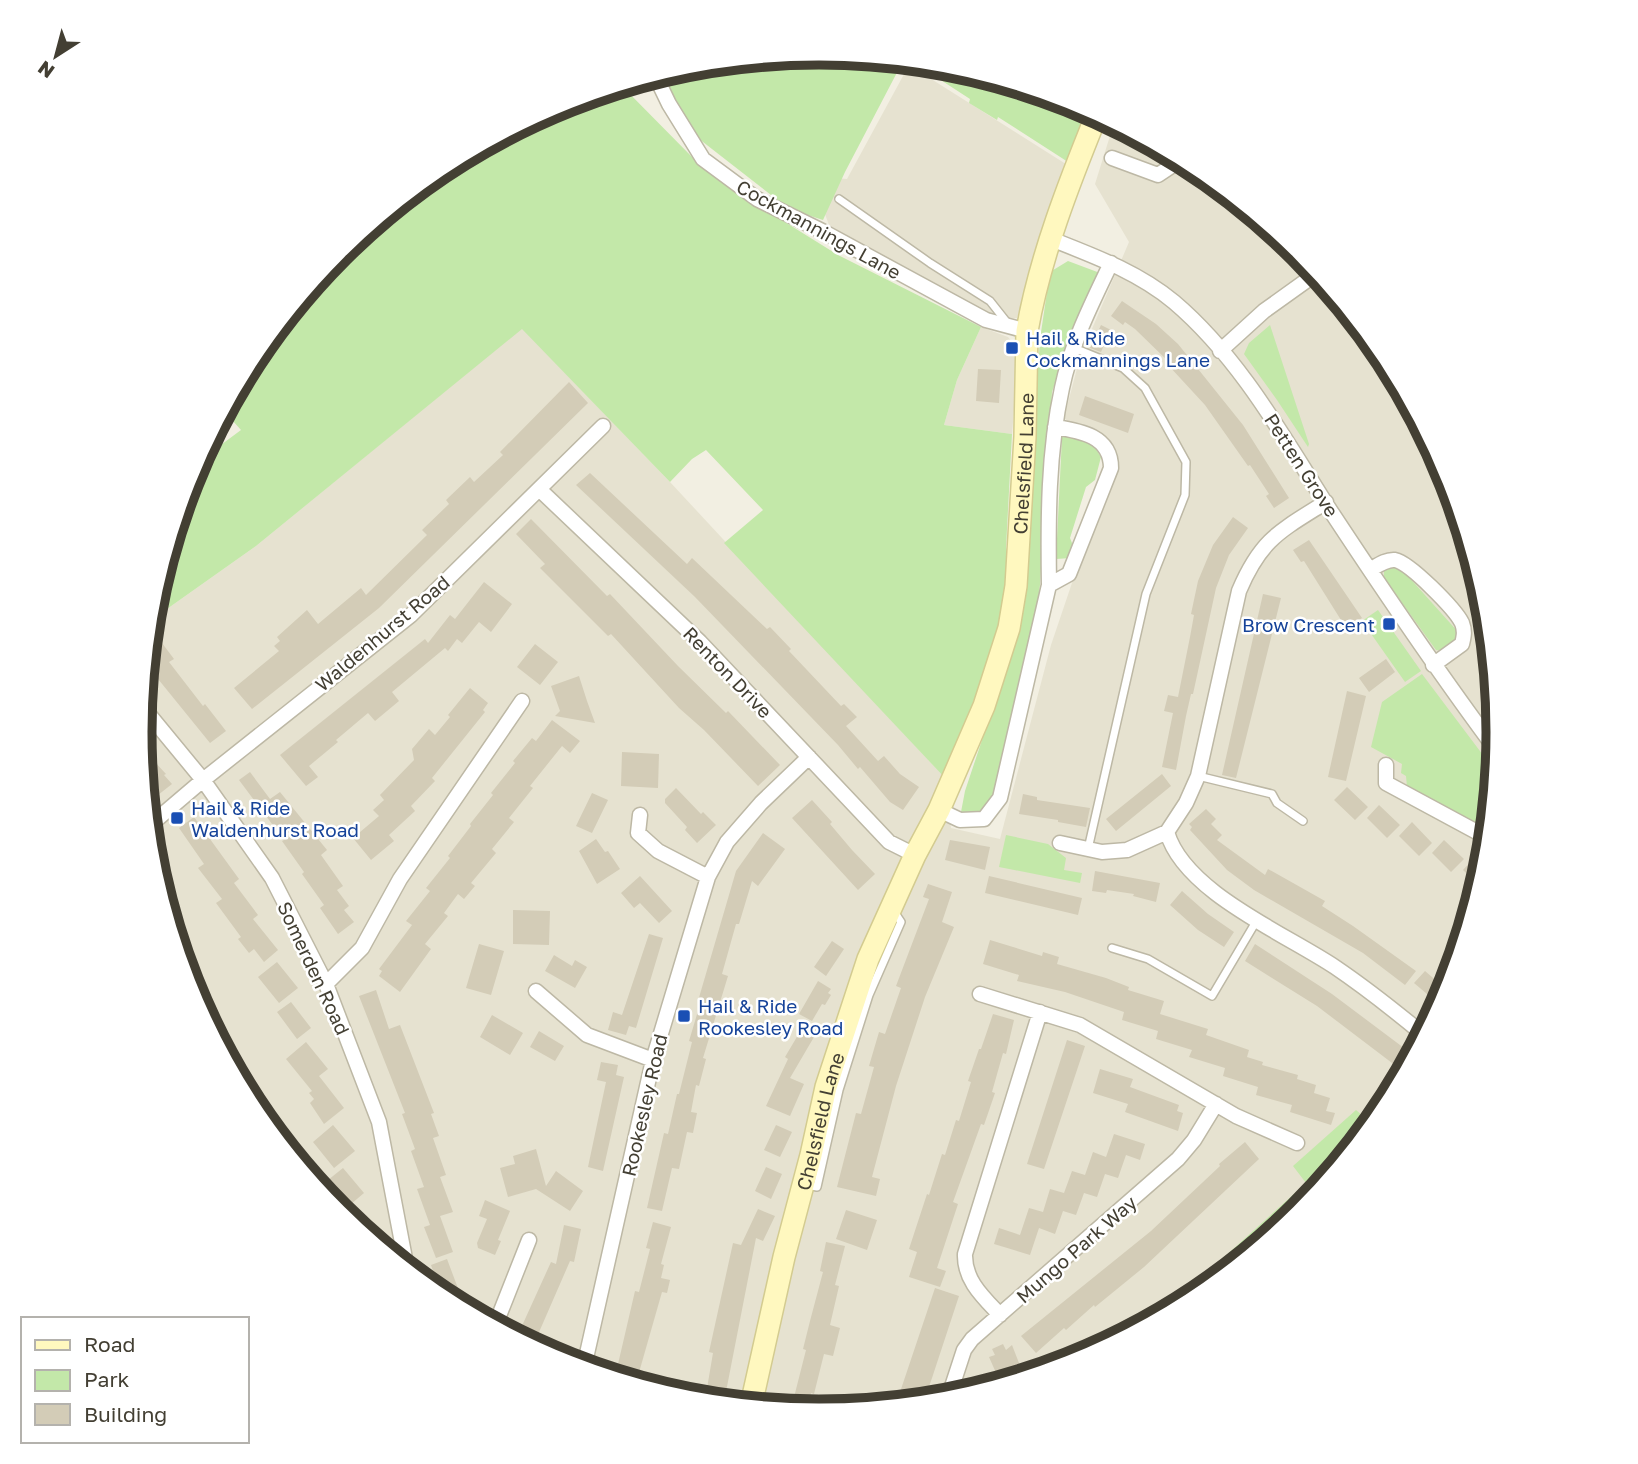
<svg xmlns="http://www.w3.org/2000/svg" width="1638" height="1464" viewBox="0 0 1638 1464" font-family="'Golos Text',sans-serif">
<rect width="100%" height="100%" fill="#f2efe2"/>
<!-- residential -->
<path fill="#e6e2d0" d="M909 65 1069 166 1017 318 1001 320 918 279 829 225 818 195 834 178 847 179Z
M1114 123 1197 167 1300 252 1384 355 1447 472 1486 600 1498 732 1485 865 1447 992 1384 1110 1299 1213 1196 1297 1079 1360 951 1399 819 1411 686 1398 559 1360 441 1297 338 1212 254 1109 191 992 152 864 140 732 150 621 256 546 522 328 670 482 945 778 951 828 1000 839 1051 645 1116 453 1107 437 1069 422 1064 418 1080 357 1129 242 1095 184Z
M981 327 1008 337 1019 350 1012 434 944 425 957 380Z"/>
<!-- green -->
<path fill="#c3e8a9" d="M819 53 903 61 845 172 823 220 789 209 694 135 662 73 687 65Z
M913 62 952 66 1079 104 1090 110 1068 162 998 117 997 120 969 103 970 99Z
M621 85 696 161 730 188 838 255 981 327 957 380 944 425 1012 434 1006 548 1010 562 994 646 945 778 724 543 763 510 706 450 692 459 670 482 522 329 256 546 150 621 153 599 191 472 202 452 206 456 241 430 224 411 254 354 339 251 442 167 559 104Z
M1068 261 1100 273 1075 325 1052 392 1040 585 1034 632 995 800 981 814 966 815 961 812 965 791 1021 623 1040 339 1050 272Z
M1270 325 1309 444 1308 447 1277 400 1244 354 1249 343Z
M1070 433 1091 441 1101 457 1095 480 1086 487 1070 538 1074 548 1071 558 1056 559 1062 437Z
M1392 564 1398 565 1459 633V640L1443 651 1436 650 1384 578V570Z
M1378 610 1421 671 1405 682 1362 621Z
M1422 674 1495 771 1489 831 1407 787 1406 776 1401 773 1402 764 1371 747 1382 702Z
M1006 835 1048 844 1066 858 1064 870 1082 873 1080 883 999 867Z
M1356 1110 1372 1124 1299 1213 1196 1297 1157 1318 1306 1183 1293 1166Z"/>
<!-- building -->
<path fill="#d3ccb7" d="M1122 301 1156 324 1178 344 1243 425 1289 498 1274 508 1266 496 1269 494 1250 465 1248 466 1205 405 1169 366 1171 364 1135 329 1125 322 1123 325 1111 316Z
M1101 325 1111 330 1101 352 1090 348Z
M978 369 1001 370 999 403 976 401Z
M569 382 588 403 379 608 252 709 234 688 279 651 274 646 280 641 277 637 307 610 318 624 361 588 366 595 427 535 422 530 449 504 446 500 470 477 474 482 503 455 500 452Z
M1085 396 1134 414 1128 433 1079 415Z
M590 473 687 564 692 558 767 629 770 627 791 649 789 651 841 706 844 704 857 717 846 726 878 761 884 756 900 774 919 787 903 810 890 802 860 767 858 769 838 745 695 597 576 485Z
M1233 517 1248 528 1229 555 1216 588 1193 694H1191L1186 716 1176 770 1162 767 1173 713 1164 711 1168 695 1178 697 1190 637 1194 615 1191 614 1198 581 1213 545Z
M531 519 607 596 610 594 678 666 726 713 728 711 780 765 758 786 704 730 679 708 611 634 608 636 540 568 545 564 516 534Z
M1309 540 1362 618 1346 628 1304 561 1301 562 1293 550Z
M484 582 512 604 491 632 479 622 462 643 457 639 448 651 445 648 392 692 399 701 375 721 368 713 336 740 338 742 309 766 318 777 306 786 280 755 425 639 428 643 450 615 455 619Z
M1263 594 1281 598 1236 778 1222 775Z
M150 627 174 659 169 662 203 706 205 704 226 731 210 743 154 674 151 676 146 669Z
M535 644 558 662 540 685 517 667Z
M1386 659 1395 672 1369 692 1359 678Z
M579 676 587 701 595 723 555 716 560 711 551 686Z
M470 688 488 703 483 710 485 712 432 778 435 781 411 806 415 811 389 835 394 841 371 860 353 838 379 816 373 810 384 800 380 795 414 760 412 749 429 729 435 735 450 717 448 715Z
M1347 691 1366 696 1346 781 1328 777Z
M552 720 580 741 570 753 562 746 530 786 533 788 509 818 514 822 492 849 496 853 471 883 475 886 464 899 458 894 444 913 448 916 425 944 431 949 400 992 379 976 382 971 379 969 412 925 406 921 430 891 426 888 450 858 448 856 471 826 470 824 493 795 491 793 515 763 513 761 532 738 536 741Z
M141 747 166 774 164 775 172 784 158 795 154 790 146 797Z
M622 752 659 754 658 788 621 786Z
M250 772 270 799 280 792 327 850 321 855 343 886 337 890 349 906 344 910 354 922 338 934 320 908 324 905 302 874 304 872 282 841 284 840 239 780Z
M1162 774 1171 786 1116 831 1106 819Z
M1347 787 1368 807 1355 820 1334 800Z
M676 788 701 814 703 812 716 825 697 843 685 830 687 827 665 803V799Z
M592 793 608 800 592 833 576 826Z
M1023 794 1037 797V800L1090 808 1086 827 1058 822V820L1019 814Z
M812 800 832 822 830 824 852 850 875 874 858 890 792 818Z
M1379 805 1400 825 1387 838 1367 818Z
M1206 809 1216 819 1211 824 1222 835 1217 840 1265 875 1268 869 1325 901 1322 906 1353 926 1416 971 1405 985 1363 953 1254 890 1227 870 1190 830 1192 827 1189 824Z
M194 817 239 879 234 883 258 915 253 919 278 950 264 962 254 949 249 953 238 939 241 937 216 903 222 899 198 868 204 864 179 828Z
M1412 822 1432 843 1419 856 1399 836Z
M763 833 785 849 758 886 752 881 739 924H736L722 974 728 976 703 1058 706 1059 699 1086 696 1085 691 1112 697 1113 693 1133 687 1132 679 1169 672 1168 662 1211 647 1208 664 1133 668 1134 677 1094H679L692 1042 689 1041 701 1001H698L736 871Z
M596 839 605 852 608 851 620 869 597 884 579 851Z
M950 840 990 847 985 870 945 860Z
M1444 840 1464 859 1451 872 1432 853Z
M1475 857 1485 867 1479 885 1463 870Z
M1095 871 1160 883 1156 902 1133 896 1134 894 1107 890 1106 893 1092 891Z
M640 876 672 911 659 923 640 903 634 908 621 893Z
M989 876 1082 898 1078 915 985 893Z
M928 884 952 892 942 922 954 927 925 997 896 1086 872 1177 880 1179 876 1196 837 1187 856 1113 861 1114 874 1067 869 1066 879 1032 885 1034 901 988 896 986 929 899 923 897Z
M1182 891 1208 914 1234 932 1224 947 1198 930 1170 905Z
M513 910 550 911 549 945 513 944Z
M649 934 663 938 636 1028 629 1026 626 1035 608 1030 613 1012 622 1015Z
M990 940 1042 956 1043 952 1059 957 1057 964 1106 978 1129 987 1128 990 1164 1001 1160 1014 1208 1029 1206 1035 1249 1050 1247 1057 1263 1062 1262 1065 1298 1075 1297 1079 1316 1085 1314 1093 1330 1098 1326 1111 1335 1113 1331 1125 1290 1112 1292 1105 1256 1095 1258 1087 1223 1076 1225 1068 1189 1057 1192 1050 1156 1039 1158 1031 1122 1020 1124 1012 1065 992 1017 981 1019 975 983 964Z
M832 941 844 949 826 976 814 967Z
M479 944 504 951 491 995 466 988Z
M1255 944 1332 994 1408 1051 1396 1066 1317 1006 1245 961Z
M554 955 572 966 575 960 587 967 575 988 545 971Z
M277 962 298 988 279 1003 258 977Z
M1425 971 1447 990 1440 1005 1414 983Z
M818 981 831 989 828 993 831 995 825 1005 822 1004 812 1021 799 1014Z
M376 990 389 1029 400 1025 434 1113 431 1114 439 1136 433 1138 446 1175 440 1177 453 1212 440 1216 453 1252 436 1258 424 1227 430 1225 417 1189 424 1187 411 1151 415 1149 402 1114 405 1113 359 996Z
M291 1002 311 1028 297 1039 277 1012Z
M993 1014 1014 1020 1006 1054 1003 1053 992 1092 995 1093 984 1125 981 1124 953 1202 958 1204 937 1268 946 1271 940 1287 909 1277 917 1252 909 1249 927 1194 929 1195 942 1154 945 1155 956 1120 959 1121 971 1082 968 1081 979 1049H981Z
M492 1015 523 1033 510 1055 480 1037Z
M801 1030 814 1037 790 1078 804 1084 790 1116 766 1106 788 1059 785 1057Z
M539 1031 564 1046 555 1061 530 1047Z
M1067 1040 1085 1046 1044 1169 1027 1164Z
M306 1042 328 1069 319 1076 344 1108 324 1124 310 1103 314 1099 309 1093 312 1091 286 1059Z
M601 1062 618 1065 616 1075 624 1077 603 1171 588 1167 606 1082 597 1080Z
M1100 1069 1133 1079 1130 1087 1179 1105 1177 1111 1183 1113 1178 1131 1125 1112 1128 1104 1093 1093Z
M333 1125 355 1151 334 1168 313 1142Z
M776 1125 792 1132 780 1157 764 1150Z
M1114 1134 1145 1144 1140 1160 1126 1155 1118 1178 1105 1174 1097 1197 1084 1193 1076 1215 1063 1211 1055 1234 1039 1228 1030 1255 994 1244 999 1228 1020 1235 1029 1208 1043 1212 1050 1189 1064 1193 1072 1171 1085 1175 1093 1152 1106 1157Z
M1245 1142 1259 1159 1144 1267 1095 1307 1094 1305 1066 1330 1064 1328 1036 1353 1021 1336 1151 1231 1220 1166 1219 1164Z
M536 1149 546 1186 556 1171 583 1191 570 1211 536 1189 508 1197 500 1168 515 1164 513 1156Z
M766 1167 782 1174 771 1199 755 1191Z
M343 1168 364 1193 344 1210 323 1184Z
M485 1200 510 1211 498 1240 501 1241 495 1255 478 1248 477 1243 487 1219 479 1216Z
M758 1209 775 1216 763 1241 756 1238 724 1402 705 1400 713 1353 709 1352 733 1243 741 1245Z
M846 1210 877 1220 867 1250 836 1239Z
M653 1222 671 1227 661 1264 664 1265 661 1278 670 1280 667 1293 662 1292 636 1383 615 1377 635 1291 639 1292 650 1249 646 1248Z
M564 1225 581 1229 574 1262 570 1261 533 1346 521 1340 525 1329 521 1328 551 1262 556 1264Z
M826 1242 845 1246 835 1285 839 1286 830 1325 840 1328 833 1356 824 1354 814 1394 811 1393 807 1410 791 1409 806 1350 803 1349 810 1321 823 1272 820 1271Z
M447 1259 459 1291 454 1293 459 1306 442 1297 431 1265Z
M935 1288 959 1296 932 1378 924 1401 896 1404Z
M1003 1344 1006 1350 1012 1345 1024 1376 1001 1384 989 1357 995 1355 992 1349Z"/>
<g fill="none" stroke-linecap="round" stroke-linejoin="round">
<!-- lane casing -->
<g stroke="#bdb8a5" stroke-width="10">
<path id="lane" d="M839 199 930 263 990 301 1009 325
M1256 226 1263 222
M1074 348 1123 368 1145 388 1186 462 1185 495 1146 594 1088 849
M1198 776 1272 794 1277 803 1303 821
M1112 948 1148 959 1212 996 1257 920
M807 1185 817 1187 839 1090 869 995 901 922 893 910"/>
</g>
<!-- street casing -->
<g stroke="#bdb8a5" stroke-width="17">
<path id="street" d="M655 75 669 104 703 159 757 199 822 231 986 320 1027 331
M1112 158 1158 175 1182 159
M1051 239C1094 256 1138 272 1174 302 1240 358 1284 438 1330 510 1384 592 1438 672 1497 751
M1220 351 1264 311 1317 273
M539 489 700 642 889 842 915 855
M1326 502C1280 531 1261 539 1239 591L1198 776 1186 803 1167 832C1184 892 1286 934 1335 967 1366 988 1395 1011 1424 1035
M1370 570C1377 566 1386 559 1395 560 1410 563 1455 609 1462 623 1465 631 1464 636 1462 644L1433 665
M1049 585C1048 520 1048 452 1062 388 1071 344 1092 303 1111 263
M142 706 203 780 272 878 326 984 379 1122 407 1269
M1386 765V783L1488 838
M939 810 960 820 984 819 1000 798 1049 585 1069 574 1111 468C1111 436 1081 431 1055 427
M640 815 638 833 658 851 708 877
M149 826 203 780 411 615 603 426
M1060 843 1102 852 1127 850 1167 832
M326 984 362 948 400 879 522 701
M536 991 587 1035 653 1060
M980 994 1080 1025 1236 1116 1297 1143
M1000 1315C983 1297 964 1280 965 1254L1040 1012
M495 1326 529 1240
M584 1367 653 1060 708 877 727 842 761 803 809 757
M948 1399 964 1350 972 1339 1178 1159 1194 1140 1216 1104"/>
</g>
<!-- secondary casing -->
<g stroke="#d3cb90" stroke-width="24">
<g id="secondary">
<path id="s1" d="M751 1405 784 1257 811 1155 826 1087 868 959 915 855 939 810 984 706 1009 628 1016 586 1025 437 1027 331C1040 257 1069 183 1097 114"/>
</g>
</g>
<!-- lane -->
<use href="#lane" stroke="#fff" stroke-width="7"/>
<!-- street -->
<use href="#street" stroke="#fff" stroke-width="14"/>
<!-- secondary -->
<use href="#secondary" stroke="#fff8bf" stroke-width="21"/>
</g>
<!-- markers -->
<g fill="#1a4fb4" stroke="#fff" stroke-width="2.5">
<rect x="1005" y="341" width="14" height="14" rx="3.5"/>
<rect x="1382" y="617" width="14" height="14" rx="3.5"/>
<rect x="170" y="811" width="14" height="14" rx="3.5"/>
<rect x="677" y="1009" width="14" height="14" rx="3.5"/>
</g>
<g text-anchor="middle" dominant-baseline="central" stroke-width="5" stroke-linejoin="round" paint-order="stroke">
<!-- street labels -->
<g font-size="19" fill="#433f33" stroke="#fff">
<text transform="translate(819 229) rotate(29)">Cockmannings Lane</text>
<text stroke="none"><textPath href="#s1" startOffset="987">Chelsfield Lane</textPath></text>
<text transform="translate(1302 465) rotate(57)">Petten Grove</text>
<text transform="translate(382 633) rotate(-40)">Waldenhurst Road</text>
<text transform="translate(728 672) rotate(46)">Renton Drive</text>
<text transform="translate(314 968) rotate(65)">Somerden Road</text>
<text transform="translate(644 1105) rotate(-77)">Rookesley Road</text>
<text stroke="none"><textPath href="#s1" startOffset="292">Chelsfield Lane</textPath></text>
<text transform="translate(1076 1249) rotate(-41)">Mungo Park Way</text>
</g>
<!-- transit labels -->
<g font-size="19" fill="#164399" stroke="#fff" text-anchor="start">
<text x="1026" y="337">Hail &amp; Ride<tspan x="1026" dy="22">Cockmannings Lane</tspan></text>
<text x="1375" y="624" text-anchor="end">Brow Crescent</text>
<text x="191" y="807">Hail &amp; Ride<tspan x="191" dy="22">Waldenhurst Road</tspan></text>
<text x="698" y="1005">Hail &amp; Ride<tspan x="698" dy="22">Rookesley Road</tspan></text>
</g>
</g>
<!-- crop -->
<path d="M0 0H1638V1464H0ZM152 732a667 667 0 1 1 1334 0a667 667 0 1 1-1334 0Z" fill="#fff" fill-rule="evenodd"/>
<path fill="none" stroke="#433f33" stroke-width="9" d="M152 732a667 667 0 1 1 1334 0a667 667 0 1 1-1334 0Z"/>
<!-- legend -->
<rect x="21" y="1317" width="228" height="126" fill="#ffffff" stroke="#b4b2ad" stroke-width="2"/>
<rect x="35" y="1340" width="35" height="10" fill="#fff8bf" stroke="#b4b2ad" stroke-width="2"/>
<text x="84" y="1352" font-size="21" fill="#433f33">Road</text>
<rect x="35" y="1370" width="35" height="21" fill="#c3e8a9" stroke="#b4b2ad" stroke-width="2"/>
<text x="84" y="1387" font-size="21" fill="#433f33">Park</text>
<rect x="35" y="1404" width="35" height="21" fill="#d3ccb7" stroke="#b4b2ad" stroke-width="2"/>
<text x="84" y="1422" font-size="21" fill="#433f33">Building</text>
<!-- north arrow -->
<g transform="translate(56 56) rotate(216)" stroke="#ffffff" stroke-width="5" paint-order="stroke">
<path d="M0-5L12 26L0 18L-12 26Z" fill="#433f33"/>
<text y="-10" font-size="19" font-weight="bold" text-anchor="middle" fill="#433f33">N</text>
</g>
</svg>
